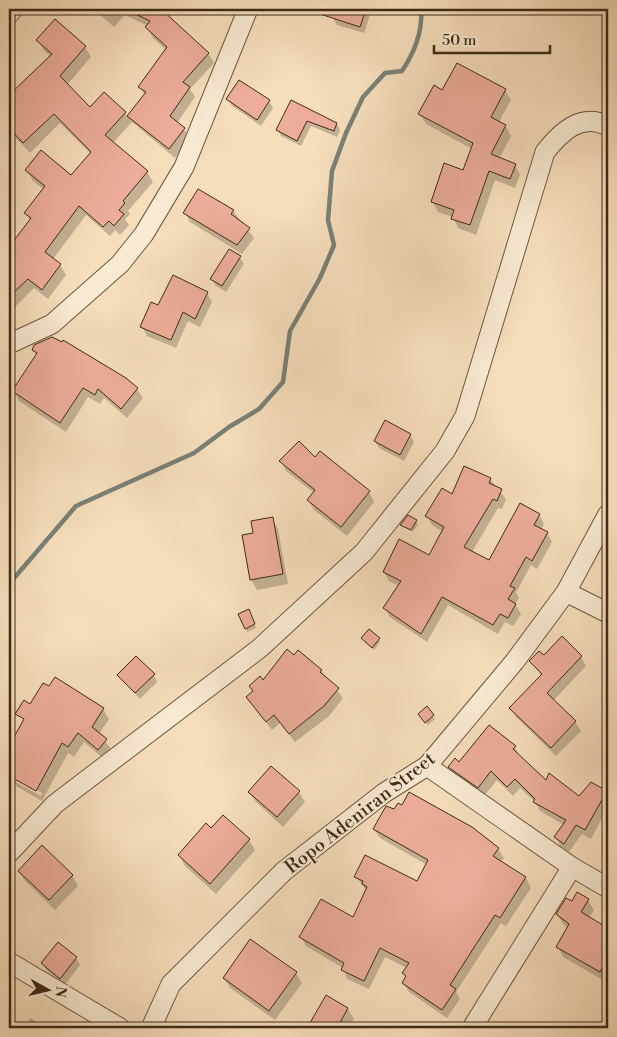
<svg xmlns="http://www.w3.org/2000/svg" width="617" height="1037" viewBox="0 0 617 1037" font-family="'Libre Bodoni',serif">
<rect width="100%" height="100%" fill="#f6debb"/>
<filter id="stains"><feTurbulence type="fractalNoise" baseFrequency=".004" numOctaves="4"/><feColorMatrix values="0 0 0 0 .2 0 0 0 0 .09 0 0 0 0 .02 0 0 0 .5 -.17"/></filter>
<radialGradient id="worn" r=".72"><stop offset=".6" stop-color="#630" stop-opacity="0"/><stop offset="1" stop-color="#630" stop-opacity=".3"/></radialGradient>
<!-- shadow -->
<path fill="#0003" d="M93 9H159L208 53 214 63 190 89 195 97 177 123 184 129 190 139 175 158 132 122 113 143 147 172 153 182 128 211 130 214 125 219 129 225 120 235 115 230 110 236 86 215 53 259 60 265 66 275 48 299 34 288 9 313V249L31 221 26 213 43 189 33 181 27 170 71 176 91 154 60 123 30 153 9 131V85L15 91 51 57 44 51 38 40 85 47 91 57 67 85 90 109 125 113 128 117 145 96 140 87 166 50 152 37 148 26 125 15 114 27Z
M336 9H372L364 33 337 25 333 18Z
M505 90 511 100 499 122 506 126 511 136 499 159 515 165 520 175 515 188 495 180 476 235 458 228 453 217 438 212 433 202 464 171 472 149 426 124 420 114 443 92Z
M228 99 269 101 273 108 261 126 232 106Z
M292 102 337 124 340 130 337 137 311 126 301 146 281 136 278 130Z
M233 211 254 238 242 254 190 222 185 213Z
M240 257 244 264 226 292 216 286 212 279Z
M207 293 212 302 200 327 188 321 176 348 147 336 142 327 159 307Z
M33 350 125 379 137 389 143 398 127 418 104 398 100 404 88 397 66 432 19 401 14 391 37 356Z
M410 435 414 442 404 461 379 448 375 441Z
M315 459 369 492 374 502 347 536 314 510 308 500 314 493 286 471 281 461Z
M490 479 506 499 502 509 498 508 472 552 489 561 539 514 544 524 541 530 547 533 552 542 537 569 531 565 516 593 519 598 515 604 521 614 513 626 505 622 498 634 448 605 427 642 390 617 385 608 399 586 389 581 384 572 430 556 443 532 432 525 427 516 452 496Z
M272 519 278 529 288 584 257 590 251 579 255 534Z
M416 521 418 524 413 532 402 525Z
M250 614 256 628 247 632 240 615Z
M562 638 581 657 586 666 553 701 575 722 581 731 556 756 516 717 511 708 542 676 531 662 544 657Z
M379 639 380 642 374 650 364 641Z
M294 656 321 671 343 698 329 716 295 742 280 723 272 730 247 698 263 682Z
M119 675H154L157 682 140 699Z
M44 685 103 709 109 719 99 734 112 750 104 759 84 742 74 757 68 753 42 801 9 782V778L41 796 42 793 9 775V748Z
M427 708 435 719 428 725 421 717Z
M489 726 515 747 520 757 546 782 579 798 606 791 608 807 591 839 582 834 569 852 561 847 556 837 564 825 540 811 535 802 520 788 513 796 497 780 484 796 455 777 450 767 460 763Z
M250 792H299L305 802 283 827 256 802Z
M374 829 498 849 504 858 501 862 526 878 531 888 506 926 501 923 480 955 456 992 460 999 447 1018 409 992 403 983 406 977 404 973 407 968 385 957 369 989 347 979 343 968 306 946 301 937 353 919 366 890 356 877 418 883 427 865 380 838Z
M211 830 249 840 255 850 216 894 185 866 179 855Z
M19 871 72 875 78 886 55 910 25 881Z
M588 900 594 910 589 918 608 929V983L563 957 558 947 568 928 563 924 557 914Z
M58 944 76 958 80 965 65 985 46 970 42 963Z
M296 973 302 983 275 1020 230 988 224 978Z
M327 997 348 1009 354 1019 348 1028H308Z
M30 1018 47 1028H24Z
M424 1025 431 1028H423Z"/>
<g fill="none" stroke-linecap="round" stroke-linejoin="round">
<!-- stream -->
<path stroke="#788178" stroke-width="4.5" d="M9 584 76 506 194 453 229 427 259 409 283 382 290 331 320 278 334 245 328 220 332 171 346 133 363 97 385 73 402 71C414 53 423 31 421 9"/>
</g>
<!-- building -->
<path fill="#edad9a" stroke="#3d2b16" d="M125 9H161L209 53 183 82 190 87 170 116 185 128 169 149 127 116 146 92 138 87 167 47 145 27 150 21Z
M311 9H366L360 27 311 11Z
M55 19 86 46 60 76 90 107 104 92 126 112 105 135 148 171 123 201 125 203 119 210 124 214 114 226 109 221 103 227 79 206 45 252 61 264 42 290 28 279 9 297V247L31 218 24 213 45 186 25 170 41 150 71 175 91 152 54 114 23 143 9 128V95L52 54 36 40Z
M457 63 506 89 491 117 506 125 491 154 516 164 510 179 489 171 470 225 451 219 454 210 431 202 444 163 463 170 473 143 418 114 434 85 442 90Z
M239 80 270 100 257 120 226 99Z
M291 100 337 123 334 131 307 121 297 141 276 130Z
M198 189 234 210 231 214 250 228 237 245 183 213Z
M229 249 241 256 222 286 210 279Z
M173 275 208 292 195 319 183 312 171 340 140 327 151 302 158 305Z
M52 337 62 342 63 340 126 378 138 388 121 409 98 389 95 395 83 388 60 423 12 391 37 353 32 350 34 345Z
M385 420 411 434 400 455 374 441Z
M299 441 315 457 320 451 370 491 341 527 307 500 315 490 279 461Z
M464 466 491 478 489 483 502 489 497 501 493 499 464 547 489 560 520 503 540 514 534 525 548 532 532 561 526 557 510 586 515 588 508 599 516 604 508 618 500 614 493 625 442 597 421 634 383 608 401 581 383 572 399 539 429 555 444 527 425 516 442 488 452 494Z
M408 515 417 520 411 530 400 525Z
M273 517 283 574 250 580 242 535 253 533 251 521Z
M249 609 255 624 245 629 238 614Z
M369 629 380 638 372 648 361 638Z
M562 636 582 656 547 693 576 721 551 748 509 708 542 674 529 661 539 651 544 655Z
M287 649 294 655 298 650 322 670 320 672 339 688 324 706 289 734 274 715 266 722 246 697 253 691 249 686 260 676 263 680Z
M136 656 155 674 135 693 117 675Z
M55 677 104 708 92 727 107 739 98 750 78 733 68 747 62 743 36 791 9 776V746L24 719 15 714 24 700 30 704 43 683 49 686Z
M427 706 434 715 425 723 418 714Z
M489 725 516 746 513 749 546 780 549 773 579 796 591 782 607 791 585 830 576 825 564 844 554 837 566 820 533 802 535 799 515 779 507 787 491 771 478 788 448 767 455 758 459 762Z
M271 766 300 791 277 817 248 792Z
M409 792 472 827 499 848 493 856 526 877 500 918 495 915 475 946 450 985 456 989 442 1010 402 983 406 976 402 973 409 963 380 948 364 981 341 970 344 963 299 937 321 899 353 917 367 887 362 884 363 881 354 877 365 855 417 881 428 860 373 829 386 806 394 809 398 803 402 805Z
M223 815 250 839 210 884 178 855 206 823 211 828Z
M42 845 73 875 49 900 18 871Z
M577 892 589 899 581 912 608 928V958L600 972 556 947 569 924 556 914 566 898 572 901Z
M250 939 297 972 269 1011 223 978Z
M58 942 77 957 60 979 41 963Z
M326 995 348 1008 337 1028H307Z"/>
<g fill="none" stroke-linecap="round" stroke-linejoin="round">
<!-- street casing -->
<g stroke="#6b583f" stroke-width="21">
<path id="street" d="M9 14 13 9
M9 344 52 324 120 264 144 234 184 167 248 9
M566 592 608 613
M427 766 572 867 608 888
M9 853 55 804 260 648 364 552 445 451 465 416 545 152C561 132 581 112 608 126
M9 962 120 1028
M151 1028 171 984 284 871 384 793 427 766 515 661 566 592 608 514
M472 1028 572 867"/>
</g>
<!-- street -->
<use href="#street" stroke="#f9ead3" stroke-width="19"/>
</g>
<g text-anchor="middle" dominant-baseline="central" stroke-width="4" stroke-linejoin="round" paint-order="stroke">
<!-- street labels -->
<g font-size="19" fill="#3d2b16" stroke="#f9ead3">
<text transform="translate(360 813) rotate(-38)">Ropo Adeniran Street</text>
</g>
</g>
<!-- margin -->
<rect width="617" height="1037" fill="none" stroke="#f6debb" stroke-width="30"/>
<rect x="10" y="10" width="597" height="1017" fill="none" stroke="#3d2b16" stroke-width="2.5"/>
<rect x="15" y="15" width="587" height="1007" fill="none" stroke="#3d2b16"/>
<!-- north arrow -->
<g transform="translate(48 990) rotate(98)" stroke="#f9ead3" stroke-width="4" paint-order="stroke">
<path d="M0-4L9 19L0 12L-9 19Z" fill="#3d2b16"/>
<text y="-8" font-size="14" font-weight="bold" text-anchor="middle" fill="#3d2b16">N</text>
</g>
<!-- scale -->
<path d="M434 45v8h116v-8" fill="none" stroke="#3d2b16" stroke-width="2.5"/>
<text x="442" y="45" font-size="15" fill="#3d2b16" stroke="#f9ead3" stroke-width="4" paint-order="stroke">50 m</text>
<rect width="100%" height="100%" filter="url(#stains)"/>
<rect width="100%" height="100%" fill="url(#worn)"/>
</svg>
